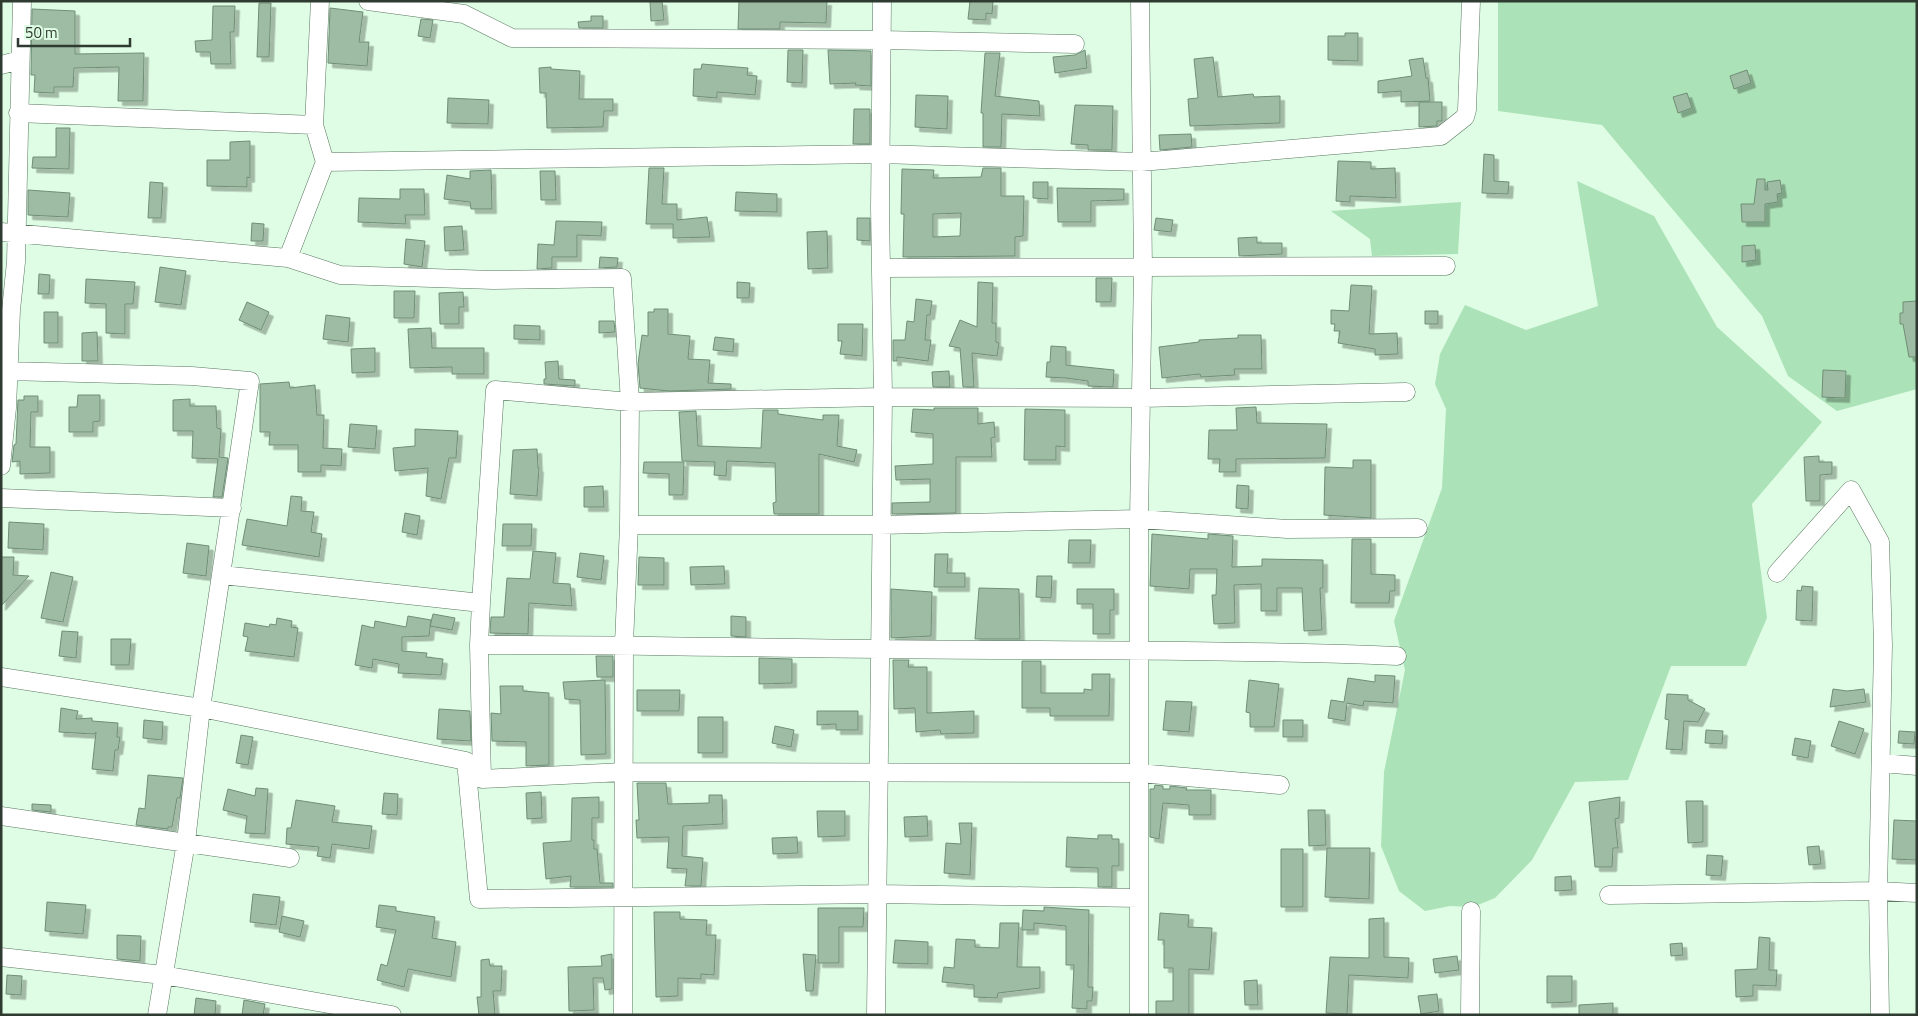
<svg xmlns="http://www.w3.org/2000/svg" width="1918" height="1016" viewBox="0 0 1918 1016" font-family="'Titillium Web',sans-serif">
<defs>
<filter id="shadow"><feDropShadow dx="4.5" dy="4.5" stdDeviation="0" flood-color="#0004"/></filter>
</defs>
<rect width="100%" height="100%" fill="#defde4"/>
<!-- green -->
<path fill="#ace2b7" d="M1498 1H1917V389L1837 411 1788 376 1762 316 1602 125 1498 111Z
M1577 181 1654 216 1717 327 1822 422 1752 504 1767 618 1746 666H1671L1628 780 1575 782 1532 860 1495 898 1473 907 1450 906 1425 911 1399 891 1381 846 1384 772 1405 670 1394 621 1442 488 1446 409 1435 384 1440 354 1465 305 1526 330 1598 306Z
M1461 202 1458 254 1372 256 1370 239 1331 211Z"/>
<!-- building -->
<path fill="#9ebca4" stroke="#708d76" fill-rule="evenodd" filter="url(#shadow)" d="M650 1H662L664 20 651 21Z
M739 1H827L826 23 780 22V29H738Z
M970 1H993L992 14 986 13V20L968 19Z
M259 3H271L269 57H257Z
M213 6H235L234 32H230L231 64H211L210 52H196L195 41 212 40Z
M330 8 363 12 359 42H369L367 66 328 63Z
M32 9 75 11V54L144 53 143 101H118L119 67 74 68 73 87H54V93L34 92 35 75H31Z
M591 16H603V28H579L578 22 591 21Z
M421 19 433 20 430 38 418 36Z
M1345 33H1358V61L1328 60V36H1345Z
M788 50H803L802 83 787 82Z
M828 50 871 51V86L855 85 856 83 830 84Z
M1085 50 1087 68 1055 73 1053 57 1075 55Z
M985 53H1000L995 96 1039 101 1040 116 1002 114 1001 147H983V113H981Z
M1213 57 1218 97 1253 94 1254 97 1280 96V123L1190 126 1188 99 1198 98 1194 59Z
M1423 58 1426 78H1428L1430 101 1401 102V91L1378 93V81L1412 76 1409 60Z
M702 64 748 68 747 75 757 76 755 95 717 92V98L693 96 694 69H701Z
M551 67V69L580 71 579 99H613V111H604L603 127 547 128 546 93H540L539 68Z
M1747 70 1751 83 1734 89 1730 76Z
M1687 93 1692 108 1678 113 1673 97Z
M916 95 948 96 947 129 915 127Z
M448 98 489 100 488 124 447 123Z
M1419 102H1442V121H1437V126L1419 127Z
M1075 105 1113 106 1112 150H1088V145L1071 144Z
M854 109H870V144H853Z
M56 128H70L69 169 32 168 33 157H56Z
M1191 134 1192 147 1160 150 1159 135Z
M250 141V178L247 177V187L207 186V160H230V142Z
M1484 154 1494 155V181L1509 182 1508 194 1482 193Z
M1338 161 1371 162V169L1395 168 1396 198 1350 196V202L1336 201Z
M649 168H664L662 204H677V220L707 217 710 237 673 238V224H646Z
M983 168H1001V196H1024L1023 236 1015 237V256L903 257 904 214H901L902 169 934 170 933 178 981 177ZM961 213 960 236 933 237V214Z
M491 170 492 209H471L470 202 444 199 447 175 470 179V171Z
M540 171H555L556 200H541Z
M1757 179H1765V190H1768L1767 182 1780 180 1782 193 1777 194 1778 202 1765 204V222H1742L1741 204H1754Z
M150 182 163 183 161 218H148Z
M1033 182H1048V199L1033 198Z
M1057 188 1124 189V200L1091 201V222H1058Z
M400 189H424L425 215H405L406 224 358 222 359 198 400 199Z
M28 190 70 193 68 217 28 215Z
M736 192 777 194V212L735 211Z
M857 218H870V241L857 240Z
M1156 218 1173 220 1171 232 1154 230Z
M556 221 602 222 601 236 577 235V257H552V268L537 269 538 244 554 245Z
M252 223 264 224 263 241H251Z
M462 226 464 250 445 251 444 227Z
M827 231 828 268 808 269 807 232Z
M1257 237V243H1282V254L1239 256 1238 238Z
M406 239 425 241 422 267 404 264Z
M1755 245 1756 260 1742 262V246Z
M600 257 618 258 617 267 599 268Z
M160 267 186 271 181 305 155 302Z
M39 274 50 275 49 294H38Z
M1096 278H1112L1111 302H1096Z
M86 279 135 282 133 304H125V334L106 333V304L85 303Z
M737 282 750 283 749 298H737Z
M978 282 993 283 992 323H996V342L999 343 997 356 972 353 974 387H963L960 348 949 346 960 320 977 327Z
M1351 285 1372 286 1369 334 1397 333 1398 354 1375 355V349L1338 343 1340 331H1334L1335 324H1331V310L1349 311Z
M394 291H415L414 318H394Z
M463 292 464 307H459V324H440L439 293Z
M916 299 932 301 930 315H927L925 340H931L928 361 897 357V361H893V340H905L907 321 914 322Z
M1917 301V357H1909L1903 324H1900V313H1903V302Z
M247 302 269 312 261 330 239 320Z
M654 309H668V334L690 336 688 359 710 360 708 383 731 384V389L669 391 640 388 638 364 642 335 648 336V312H654Z
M1425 311H1438V324H1425Z
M44 312H58V343H44Z
M326 315 350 318 348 342 323 339Z
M599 321H614L615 332 599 333Z
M838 324H863L862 356 840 354 842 341H838Z
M514 325 540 326V340L514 339Z
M431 328 432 348H484V374H452V367L410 368 408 329Z
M97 332 98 361H82V333Z
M1238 335H1261L1262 369H1234L1235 375 1201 377 1200 374 1162 378 1159 347 1199 342V340L1238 338Z
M715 337 734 339 733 352 713 350Z
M1051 346 1066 347V365L1114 370 1113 387 1088 386V381L1066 378 1046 377 1047 362H1050Z
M375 348V372L352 373 351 349Z
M558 361 559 379 575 380V386L544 384V379H546L545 362Z
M1823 370 1846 371 1845 398 1822 397Z
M949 371 950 387H933L932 372Z
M289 382 290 388 315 385 317 415H324L323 448 342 449 341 466 321 465V472H298V445H269L270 432H260V384Z
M78 395H100V421L93 422V432H69V407H77Z
M24 396H38V412H31L30 447H50V473L20 474V461L12 462 14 445 16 444 18 400H24Z
M190 399V406H216L217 428 221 429 219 457 228 458 222 497H213L218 459 192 458 193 431H173V400Z
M1256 407 1257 423 1327 424 1325 458 1236 459V472H1219L1220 459H1208L1209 430H1237L1236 408Z
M934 408H978V424L994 422 995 437 991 438 992 457H956V513L892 514V503L930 502V479L896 480 895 466 933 464V434L911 432 913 409 934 410Z
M1025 409 1065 410V447L1056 446V460H1024Z
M763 410H778V414L823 420V415H839L837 446 857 450 854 462 819 454V514H774L773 503 776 502 775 463 727 461 726 476 714 475 715 462 682 461 679 412 696 411 698 446 761 448Z
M350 424 377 426 375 449 348 447Z
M415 429 458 431 456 458H449L441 499 426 496 428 468 395 471 393 448 415 446Z
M537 449 538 468H539L537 496 510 494 513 450Z
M1819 456V462H1832V474L1820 475V501H1806L1804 457Z
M1353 460H1371V518L1324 515 1325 467 1353 468Z
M644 462H684L683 495H669V474L643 473Z
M1237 485 1249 486 1248 509 1236 508Z
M603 486 604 507H584V487Z
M291 496 302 497 301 511 314 512 311 532 322 534 319 557 242 545 247 519 287 526Z
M405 513 420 516 417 535 402 532Z
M9 522 44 524 43 550 8 548Z
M503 524H532L531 546H502Z
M1152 534 1208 539V534L1233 536 1232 567 1262 566V559L1323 560V588H1320L1322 630 1304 631 1302 588H1277V611H1261V584L1234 585 1235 623 1214 624 1212 595H1216L1217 569H1190L1189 589 1150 586Z
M1352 539H1371V574L1395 575V591H1390L1389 603H1351Z
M1069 540H1091L1090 563H1068Z
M187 543 209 546 206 576 183 573Z
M533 551 556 553 553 583 570 584 572 606 529 603 528 634 490 633 491 617H504L507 578 530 579Z
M580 553 604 556 601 580 577 577Z
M935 554H948L947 573H965V587H934Z
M1 557H14L13 575 29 576 1 606Z
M639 557 664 558V585H638Z
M724 566 725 584 691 585 690 567Z
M51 572 73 577 63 622 41 618Z
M1037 576H1052L1051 598 1036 597Z
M1802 586 1813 587 1812 621 1796 620 1797 590 1801 591Z
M979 588 1019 589 1020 639H975Z
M891 589 932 592 931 636 891 638Z
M1077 589H1114V610H1110V634H1093V604H1077Z
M433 614 455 618 452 630 430 626Z
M408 616 431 620 429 636 402 637V651L427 653 426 657 443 659 441 675 398 673 399 664 373 659 372 668 355 665 362 625 374 628 375 621 406 627Z
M731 616 746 617V637L731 636Z
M277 618 292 621 291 627 298 628 294 657 245 651 248 637 243 636 245 623 269 627 270 624 276 625Z
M62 631 78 632 76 658 59 656Z
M111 639H131L129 665H111Z
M596 656H613V677H597Z
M759 658 792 659V683L759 684Z
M893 660H909L908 667H927V713L974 711V733L941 734 940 730 916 732 915 708 894 709Z
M1022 661H1041V693H1084V689L1092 690V674H1110L1109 716H1050V708H1022Z
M1375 675 1395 676 1393 703 1364 701 1363 706 1347 703 1345 721 1328 718 1331 700 1344 702 1348 678 1375 682Z
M605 680 606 754 581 755 580 700 565 699 563 682Z
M1249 680 1279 684 1274 727H1250V713L1246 712Z
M500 686H523V691L549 693V765L526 766V742L492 741 491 713 501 714Z
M1833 689 1847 691 1864 689 1866 702 1830 707Z
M637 690H680L679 711H637Z
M1667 694 1688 695V700L1705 709 1698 722 1684 721 1682 750 1666 749 1669 720 1665 719Z
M1166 701 1192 702 1189 732 1163 730Z
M61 708 78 711 76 719 92 718V721L118 723 117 737H120L118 750H115L113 771 92 769 96 732 94 734 59 732Z
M439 709 470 711 471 741 437 739Z
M817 711H858V730H836V724L817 725Z
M698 717H723V753H698Z
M144 720 163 722 162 740 143 738Z
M1283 720H1303V737H1283Z
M1839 721 1864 729 1855 754 1831 746Z
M775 726 794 730 791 747 772 743Z
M1706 730 1723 731 1722 744 1705 743Z
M1899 731 1915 732 1914 744 1898 743Z
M241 735 253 737 248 765 236 763Z
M1795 738 1811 741 1808 758 1792 755Z
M148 775 183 778 180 798H177L172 827H168V829L136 825 139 808 145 809Z
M637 783H666L668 804 709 803V795H722L723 824 683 826 682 856 703 858 701 886H685L687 869 667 868 669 837 637 838 636 820H639Z
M1155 785 1163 786V789H1170V786L1187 788 1186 790H1211V815H1189V805L1163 803 1159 839 1150 837V789H1154Z
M256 788 268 789 265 834 245 833 247 816 223 810 228 789 255 796Z
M541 792 542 818 527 819 526 793Z
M384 793 398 794 397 815 382 814Z
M599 797V818H592V840H594V849H597L600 883H613V887H570L571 876 546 879 543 843 571 841 572 798Z
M1620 797 1619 818 1615 819 1618 848H1613L1612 867H1595L1589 802Z
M296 800 335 806 332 822 372 826 369 849 332 844 330 858 317 856 319 847 286 844 287 828H291Z
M1686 801H1703V842L1688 843Z
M32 804 51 805V812L32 810Z
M1308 810H1325L1326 845 1309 846Z
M817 811H845V836L818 837Z
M927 816 928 836 905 837 904 817Z
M1894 820 1917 821V860L1892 859Z
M959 823H972L970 875 944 873 946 843 961 844Z
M1098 835H1112V839H1119V866H1112V887H1098V868L1066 867 1067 837 1098 839Z
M797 837 798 853 773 854 772 838Z
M1819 846 1821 864 1809 865 1807 847Z
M1327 848H1370L1369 899 1325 897Z
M1281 849H1303V907H1281Z
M1707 855 1723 856 1721 876 1706 875Z
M1571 876 1572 890 1555 891V877Z
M253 894 280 897 276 925 250 922Z
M47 902 86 905 83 934 45 931Z
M379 905 396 907V911L435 917 432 938 456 942 451 977 408 969 404 987 377 980 381 964 387 966 396 930 376 927Z
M1044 907 1089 910 1088 987H1093L1092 1001H1087V1009L1072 1008 1074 965H1066V926L1034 923V930H1022L1023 910 1044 911Z
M818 908H864L863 927H839V963H818Z
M654 912H680V919L707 920 706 935H716L714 975 701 974V979L678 978V996L656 997Z
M1160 913 1189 915 1188 927 1212 928 1209 970 1189 969V1015H1156V1001H1173V968H1164V940H1158Z
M282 916 304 921 300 937 279 932Z
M1384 918V957L1409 958 1408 978 1349 975 1347 1014 1326 1013 1330 957 1369 958V919Z
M1000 923H1019L1017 967H1040V988L998 993 997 998 974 997V985L942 982 944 967 954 968 956 939 975 940V947L999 948Z
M117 935 141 936 140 961 117 959Z
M1759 937 1770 938 1769 970H1777L1776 986 1753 985V996L1736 997 1735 970 1757 969Z
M895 940 928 942V964L893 963Z
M1682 943 1683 955 1671 956 1670 944Z
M612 954V989L605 990 603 978H593L594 1010 569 1011 568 967 602 966 601 956Z
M803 954 816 955 813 991H806Z
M1457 956 1459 970 1435 973 1433 959Z
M489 959 490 966H502L501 991H493L495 1015H479L477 997H481V960Z
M7 975 22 976 21 995 6 994Z
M1547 976H1572V1002L1547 1003Z
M1257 980 1258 1005H1245L1244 981Z
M1437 994 1439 1011 1421 1014 1418 996Z
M196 998 216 1001 215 1015H194Z
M244 1000 265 1004 263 1015H242Z
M1613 1003V1015H1579V1005Z"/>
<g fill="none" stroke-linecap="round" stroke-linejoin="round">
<!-- street casing -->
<g stroke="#5a7660" stroke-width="19">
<path id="street" d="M368 1 464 14 512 38 881 40 1075 44
M1 65 20 60
M18 113 314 125 325 162 288 258
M314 125 320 1
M325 162 880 154 1141 162 1441 136 1465 117 1467 110 1471 1
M1 232 288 258 340 275 493 280 622 278 630 402 629 525 624 644 623 1015
M881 268 1446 266
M8 371 192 376 250 381 201 708 186 842 157 1015
M1 466 7 408 11 310 16 262 22 1
M1 498 232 508
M629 525H880L1139 519 1287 529 1418 528
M1777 573 1851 490 1880 542 1883 645 1878 891 1880 1015
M222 575 481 603 479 645C613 644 746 648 880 649 1052 651 1225 649 1397 656
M481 603 495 390 630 402 883 397 1142 398 1406 392
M479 645 482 779
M1 677 201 708 466 761 482 779 624 772 1138 773 1280 785
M466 761 479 899 879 894 1139 898
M1882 763 1917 766
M1 816 290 858
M1609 895 1878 891 1917 893
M1 957 163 975 392 1015
M876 1015 883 397 880 208 882 1
M1139 1015V519L1143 269 1140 1
M1470 1015 1471 911"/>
</g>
<!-- street -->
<use href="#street" stroke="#fff" stroke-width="18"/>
</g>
<!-- border -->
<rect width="1918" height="1016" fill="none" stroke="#2f3b31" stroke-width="5"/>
<!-- scale -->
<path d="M18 38v8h112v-8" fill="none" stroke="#2f3b31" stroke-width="2.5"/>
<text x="25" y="38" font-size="15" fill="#2f3b31" stroke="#defde4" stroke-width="4" paint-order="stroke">50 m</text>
</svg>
